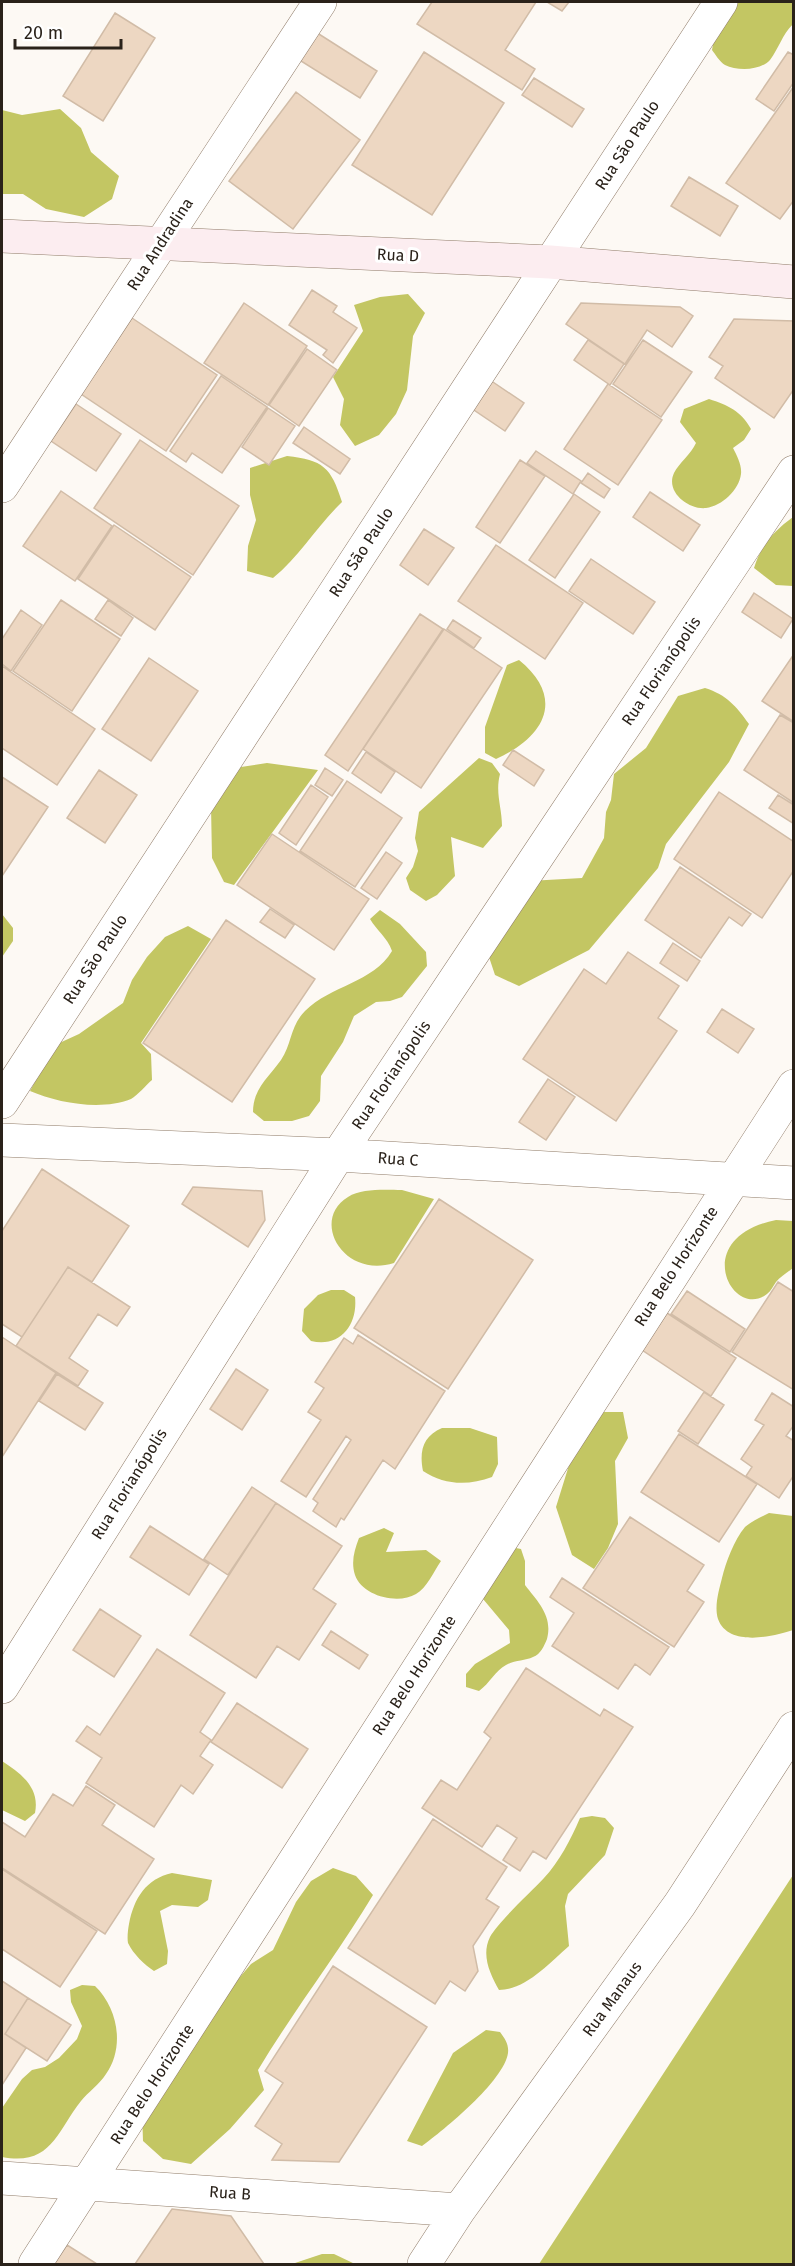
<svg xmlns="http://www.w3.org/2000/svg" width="795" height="2266" viewBox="0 0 795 2266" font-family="'Fira Sans',sans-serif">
<rect width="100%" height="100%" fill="#fdf9f4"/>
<!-- forest -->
<path fill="#c3c663" d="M735 2H793V24C782 35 779 48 770 60 760 71 737 71 725 65 720 62 715 54 712 50L716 28Z
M60 109 81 128 91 152 119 176 112 199 84 217 46 209 23 194H2V110L22 115Z
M408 294 425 313 413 336 407 390 396 414 379 435 355 446 340 425 344 399 333 377 363 331 354 305 380 297Z
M709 399C728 405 741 411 751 429L744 440 733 448C737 456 742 465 741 474 739 490 722 506 706 508 689 510 665 492 674 473 679 463 691 454 696 443L680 422 684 409Z
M287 456C323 460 331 467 342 502 317 526 300 556 273 578L247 571 248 546 256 520 250 495V468Z
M793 517V586L776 585 754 568C761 545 774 531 793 517Z
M519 660C566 698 545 737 496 759L485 753V727L507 665Z
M705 688C727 695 736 706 749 724L729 762 666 844 658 868 589 950 519 986 495 975 487 951 529 881 582 878 604 838 606 812 611 800 614 774 646 748 678 696Z
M479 758 492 763 500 774C495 793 502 807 502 826L483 848 451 837 455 876 437 895 426 901 410 890 406 878 413 867 418 851 415 838 419 812Z
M267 763 318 770 234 885 224 882 212 858 211 806 241 767Z
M380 910 400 924 426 952 427 966 402 997 390 1001 376 1002 354 1016 343 1042 321 1076 320 1101 309 1116 292 1121H264L253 1112C253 1089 268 1078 281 1060 292 1044 290 1026 305 1011 331 985 373 983 392 951 387 937 377 931 370 919Z
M2 914 13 928V941L2 957Z
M188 926 211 939 141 1043 151 1054 152 1080C146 1085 138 1095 131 1099 101 1111 58 1103 30 1091L55 1045 79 1034 123 1003 132 980 147 957 165 937Z
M402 1190 434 1199 394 1263C343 1279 310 1220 348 1197 362 1188 385 1190 402 1190Z
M776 1220 793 1221V1268C788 1272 780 1277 776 1282 773 1286 771 1291 767 1294 733 1321 688 1238 776 1220Z
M331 1290H344L355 1297C358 1325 340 1348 311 1341L302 1331 304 1309 318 1295Z
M596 1412H623L628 1438 615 1461 618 1524 608 1548 594 1569 572 1555 556 1507 579 1433Z
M442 1428H470L497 1437 498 1464 492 1477C468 1486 444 1485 423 1471 419 1451 423 1436 442 1428Z
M769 1513 793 1516V1630C773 1637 728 1647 718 1619 714 1606 719 1590 722 1578 726 1562 734 1540 745 1527 752 1521 761 1517 769 1513Z
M384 1528 394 1533 386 1552 426 1550 441 1561C434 1571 427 1588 416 1594 398 1605 362 1596 355 1575 351 1562 354 1551 359 1538Z
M505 1546 521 1549 525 1561V1585C538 1602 553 1616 547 1639 544 1646 541 1654 533 1657 525 1661 514 1660 506 1665 495 1671 490 1683 479 1691L466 1687V1674L475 1664 510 1643 509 1630 483 1599Z
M2 1761C22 1774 40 1788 35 1813L25 1821 2 1810Z
M592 1816 605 1818 614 1828 605 1855 568 1894 565 1906 569 1946C549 1963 526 1990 499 1990 490 1974 481 1955 490 1937 498 1922 531 1892 544 1878 559 1862 571 1839 580 1818Z
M333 1868 356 1876 373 1895C337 1955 294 2010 258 2070L264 2090 230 2129 191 2164 163 2159 143 2141 142 2111 234 1984 251 1964 273 1950 296 1902 311 1881Z
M172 1873 212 1880 208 1900 198 1907 172 1905 160 1911 168 1951 167 1964 154 1971C145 1965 133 1954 128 1943 127 1938 128 1929 129 1924 134 1898 146 1879 172 1873Z
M793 1875V2264H539Z
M82 1985 95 1986C118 2008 125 2047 106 2074 99 2085 88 2092 81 2101 56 2133 51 2166 2 2157V2108L22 2079 32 2070 45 2067 59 2058 77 2039 82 2026 71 2002 70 1990Z
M486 2030 500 2032C505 2039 509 2044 508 2053 504 2081 444 2130 422 2146L407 2141 453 2053Z
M322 2254H334L355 2264H292Z"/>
<!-- building -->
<path fill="#edd7c2" stroke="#d1bca7" stroke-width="1.5" d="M432 2H536L505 50 535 69 522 90 417 24Z
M547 2H569L562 11Z
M115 13 155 38 103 121 63 96Z
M311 29 377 71 360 98 293 56Z
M424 52 504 103 432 215 352 165Z
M788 52 794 55V82L774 111 756 99Z
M534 78 584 109 572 127 522 95Z
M794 86V200L780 219 726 183Z
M296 92 360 140 293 229 229 181Z
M689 177 738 206 720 236 671 206Z
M312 290 337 306 333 312 357 328 333 363 323 355 327 350 289 325Z
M244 303 307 346 268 405 204 363Z
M581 303 680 307 693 316 672 347 647 330 625 364 566 324Z
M132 318 217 375 166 451 81 394Z
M734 319 794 321V389L774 418 715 378 723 366 709 357Z
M588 340 624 364 610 385 574 360Z
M643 340 692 372 661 417 613 384Z
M307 349 337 370 299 426 269 405Z
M221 376 267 407 222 473 192 453 186 462 170 451Z
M487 378 524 403 505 431 468 406Z
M608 384 662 420 618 485 564 449Z
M76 404 121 434 96 471 51 441Z
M268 408 295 426 269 465 242 447Z
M304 427 350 459 340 474 293 443Z
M140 440 239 506 193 575 94 508Z
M536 451 581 481 573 494 527 463Z
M520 460 545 476 500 543 476 527Z
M588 473 610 489 604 498 581 483Z
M61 491 112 526 75 581 23 546Z
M650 492 700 525 683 551 633 517Z
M574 494 600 512 555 578 529 560Z
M114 525 191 577 155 630 78 579Z
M424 529 454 548 428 585 400 565Z
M496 545 583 603 545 659 458 601Z
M591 559 655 602 633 634 569 591Z
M754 593 793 619 781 638 742 612Z
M61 600 120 639 72 711 13 671Z
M108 600 133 618 121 636 95 619Z
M21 610 42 625 11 671 2 664V639Z
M420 614 443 629 348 771 325 755Z
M453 620 481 638 474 648 447 629Z
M444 629 502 668 421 788 363 749Z
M794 654V722L762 701Z
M149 658 198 691 151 761 102 729Z
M2 666 95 729 57 785 2 748Z
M780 715 794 723V803L744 770Z
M513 750 544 770 534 786 503 765Z
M366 752 395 772 381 793 352 773Z
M325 768 343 780 332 796 315 785Z
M99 770 137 795 105 843 67 818Z
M2 777 48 807 2 876Z
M347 781 402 818 355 887 300 851Z
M311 785 328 797 296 845 279 833Z
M719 792 794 842V870L762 918 674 859Z
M778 795 794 805V824L769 808Z
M272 834 369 899 334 950 237 885Z
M386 852 402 863 377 899 361 888Z
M680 867 751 914 742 926 729 917 701 958 645 920Z
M270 909 294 925 285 938 260 922Z
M226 920 315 979 232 1102 143 1043Z
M673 943 700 961 687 981 660 963Z
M628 952 679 986 658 1018 677 1031 616 1121 523 1059 584 969 606 984Z
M722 1009 754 1029 738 1053 707 1032Z
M548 1079 575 1097 546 1140 519 1122Z
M42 1169 129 1226 92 1282 68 1267 22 1337 2 1324V1231Z
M193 1187 262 1191 265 1220 248 1247 182 1204Z
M439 1199 533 1260 448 1389 354 1328Z
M68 1267 130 1307 117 1326 98 1314 69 1358 88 1371 78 1386 16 1346Z
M778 1282 794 1292V1390L732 1352Z
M687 1291 745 1329 730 1352 671 1314Z
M667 1313 736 1358 711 1396 642 1350Z
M358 1335 445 1391 395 1469 383 1460 344 1520 341 1518 336 1527 313 1511 318 1503 313 1499 351 1440 346 1436 306 1497 281 1481 321 1420 308 1412 324 1388 315 1382 344 1338 353 1344Z
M2 1337 56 1373 2 1457Z
M236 1369 268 1390 242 1430 210 1409Z
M57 1374 103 1403 85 1430 39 1401Z
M704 1392 724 1405 698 1444 678 1431Z
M772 1393 794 1407V1425L786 1436 794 1441V1475L779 1498 746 1476 752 1467 741 1459 764 1425 755 1420Z
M679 1434 757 1484 719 1542 641 1492Z
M252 1487 276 1503 228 1575 204 1559Z
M276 1503 342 1546 313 1589 336 1604 299 1660 277 1646 256 1678 190 1635Z
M630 1517 704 1565 687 1591 704 1602 674 1647 583 1588Z
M150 1526 209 1564 189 1595 130 1557Z
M562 1578 669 1647 650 1675 635 1664 618 1689 552 1646 574 1613 550 1597Z
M100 1609 141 1636 114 1677 73 1650Z
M331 1631 368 1655 359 1669 322 1645Z
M157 1649 225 1693 200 1732 211 1740 200 1756 213 1765 193 1794 181 1785 154 1827 86 1783 102 1758 76 1741 87 1726 100 1735Z
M526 1668 600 1716 604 1709 633 1727 546 1859 533 1851 520 1871 503 1860 517 1838 497 1825 482 1847 422 1808 441 1780 457 1790 491 1738 484 1732Z
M237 1703 308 1749 282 1788 211 1742Z
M86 1786 115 1805 102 1825 154 1859 105 1934 2 1868V1822L25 1837 53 1794 73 1806Z
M433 1819 507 1867 486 1899 499 1907 473 1946 478 1971 465 1991 450 1981 435 2004 348 1948Z
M2 1869 97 1931 60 1987 2 1949Z
M333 1966 427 2027 339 2162 272 2160 282 2144 255 2126 283 2083 265 2071Z
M2 1981 28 1998 5 2034 26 2048 2 2085Z
M28 1998 71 2025 47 2061 5 2034Z
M172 2209 231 2216 264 2264H135Z
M67 2245 97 2264H54Z"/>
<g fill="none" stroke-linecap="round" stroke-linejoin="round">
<!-- street casing -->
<g stroke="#907c69" stroke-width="34">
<path id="street" d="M2 486 320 2
M2 1102 721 2
M2 1140 338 1155 794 1183
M2 1687 338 1155 794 472
M2 2178 459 2210
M35 2264 794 1086
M424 2264 459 2210 680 1904 794 1728"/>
</g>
<!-- secondary casing -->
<g stroke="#907c69" stroke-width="34">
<path id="secondary" d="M2 236 550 262 794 282"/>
</g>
<!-- street -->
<use href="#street" stroke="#fff" stroke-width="33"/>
<!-- secondary -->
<use href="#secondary" stroke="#fcedf0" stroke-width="33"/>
</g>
<g text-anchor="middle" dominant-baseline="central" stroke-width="6" stroke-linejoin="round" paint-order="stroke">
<!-- street labels -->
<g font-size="16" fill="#2a221a" stroke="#fff">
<text transform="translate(627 145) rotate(-57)">Rua São Paulo</text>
<text transform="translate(160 244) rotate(-57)">Rua Andradina</text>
<text transform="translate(398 255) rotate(3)">Rua D</text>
<text transform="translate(361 552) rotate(-57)">Rua São Paulo</text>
<text transform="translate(661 671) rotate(-56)">Rua Florianópolis</text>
<text transform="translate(95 959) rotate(-57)">Rua São Paulo</text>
<text transform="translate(391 1075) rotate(-56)">Rua Florianópolis</text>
<text transform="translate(398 1159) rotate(4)">Rua C</text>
<text transform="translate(676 1266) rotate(-57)">Rua Belo Horizonte</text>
<text transform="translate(129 1484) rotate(-58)">Rua Florianópolis</text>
<text transform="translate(414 1675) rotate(-57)">Rua Belo Horizonte</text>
<text transform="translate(612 1999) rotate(-54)">Rua Manaus</text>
<text transform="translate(152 2084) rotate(-57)">Rua Belo Horizonte</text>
<text transform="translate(230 2193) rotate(4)">Rua B</text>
</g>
</g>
<!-- border -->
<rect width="795" height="2266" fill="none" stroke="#2a221a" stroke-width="6"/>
<!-- scale -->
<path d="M15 39v9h106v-9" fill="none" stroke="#2a221a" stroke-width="3"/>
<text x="24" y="39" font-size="18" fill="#2a221a" stroke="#ffffff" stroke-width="4.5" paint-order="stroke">20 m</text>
</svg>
